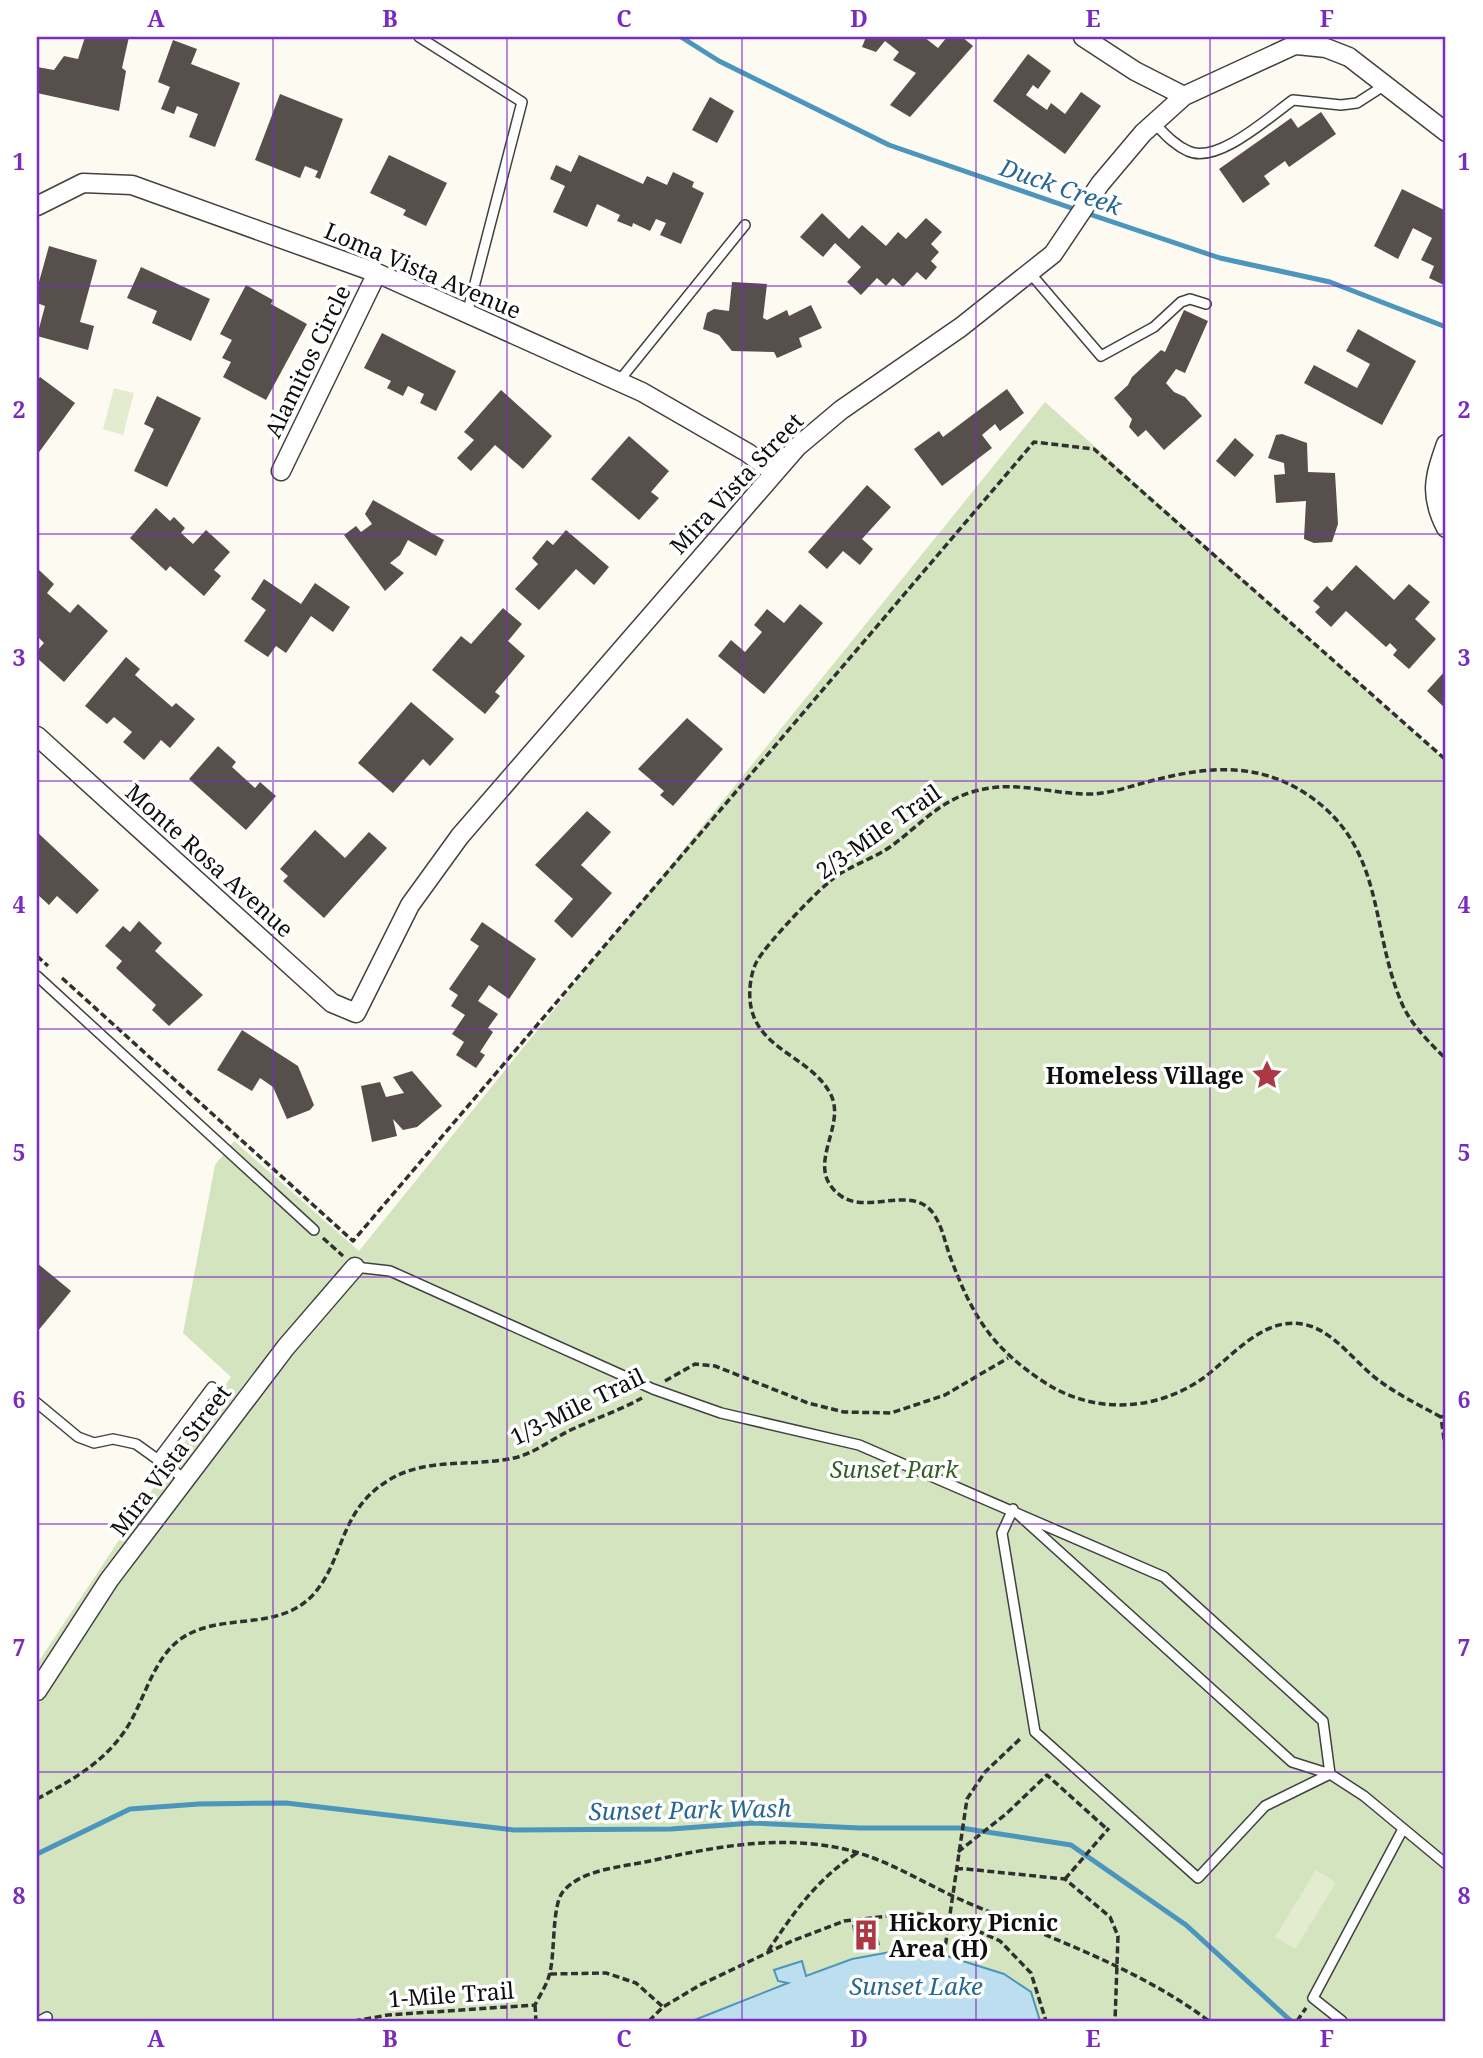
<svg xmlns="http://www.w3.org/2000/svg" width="1483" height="2058" viewBox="0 0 1483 2058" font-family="'Noto Serif',serif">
<rect width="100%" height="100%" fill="#fdfaf2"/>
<!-- green -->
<path fill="#d4e4bf" d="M1045 402 1446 761V2021H37V1664L174 1457 231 1377 183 1333 215 1165 234 1141 359 1251Z"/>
<!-- pitch -->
<path fill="#e4eccf" d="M114 388 134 393 123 435 103 429Z
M1316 1870 1336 1883 1295 1949 1275 1937Z"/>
<!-- water -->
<path fill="#bcdeef" stroke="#4c95bc" stroke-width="2" d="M918 1947 1004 1974 1031 1992 1040 2021H692L788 1983 778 1981 774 1970 802 1961 806 1976 852 1959Z"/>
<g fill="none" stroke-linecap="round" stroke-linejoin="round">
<!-- stream -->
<path stroke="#4c95bc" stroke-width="5" d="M681 37 719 61 889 145 1077 210
M1086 213 1220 258 1330 282 1446 327
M37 1854 130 1809 199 1804 286 1803 514 1830 671 1829 753 1823 860 1828H961L1071 1845 1186 1925 1291 2021"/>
</g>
<!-- building -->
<path fill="#564f4c" d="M85 37H129L122 68 126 71 119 111 37 93V67L54 70 64 56 78 59Z
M866 37H924L938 48 947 37H962L973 46 910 117 890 105 916 73 893 60 899 52 885 41 876 52 862 47Z
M173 40 197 49 191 64 240 83 215 147 189 137 198 114 177 106 174 114 161 109 170 87 158 82Z
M1028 54 1051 71 1038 89 1033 85 1026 95 1047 110 1051 103 1065 114 1081 92 1101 106 1065 154 993 101Z
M280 94 343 119 320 179 315 177 318 171 305 166 300 178 255 160Z
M710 97 734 111 717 143 692 130Z
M1321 112 1336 134 1289 167 1285 161 1264 176 1270 184 1243 203 1219 169 1291 118 1298 128Z
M389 155 447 183 426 226 403 215 406 210 370 193Z
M579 155 643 184 647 176 667 185 673 172 694 182 692 187 704 193 681 244 660 235 666 223 656 219 650 231 633 223 632 227 617 221 620 215 597 204 587 227 553 212 565 186 550 179 556 165 571 172Z
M1402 189 1446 211V286L1429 278 1434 266 1421 260 1432 238 1413 228 1398 259 1374 246Z
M822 213 849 239 862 225 886 246 898 232 906 239 926 218 942 232 931 244 939 252 931 261 937 267 926 280 917 272 903 287 893 278 886 286 877 278 861 295 847 282 861 267 835 243 823 257 800 237Z
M49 246 97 260 80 322 94 326 88 350 37 336 45 306 37 303V289Z
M141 267 210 299 191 341 152 323 157 311 127 298Z
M732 282 767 284 763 318 767 320 787 310 789 316 811 305 822 328 799 338 802 347 777 358 774 352 732 351 719 335 703 329 707 313 714 309 729 311Z
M246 285 273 300 271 304 307 324 266 400 223 377 231 362 222 358 232 340 220 334Z
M1184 310 1208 321 1185 373 1176 369 1166 383 1174 392 1185 397 1202 416 1164 450 1146 430 1138 437 1129 427 1132 419 1114 398 1128 385 1132 377 1161 350 1165 352Z
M1358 329 1416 361 1382 425 1304 383 1314 365 1357 388 1370 364 1346 351Z
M382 333 456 371 436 411 420 403 424 394 408 386 403 396 387 388 391 381 364 368Z
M40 377 75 403 37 455V381Z
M1007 389 1024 413 1000 431 995 424 982 435 992 448 942 486 914 449 939 431 943 437Z
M501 390 552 436 523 469 495 445 471 471 457 458 474 440 464 432Z
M157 396 201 418 167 487 134 471 154 429 144 424Z
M1282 434 1307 443 1308 472 1335 473 1338 524 1332 542 1314 543 1304 539 1306 501 1276 503 1274 475 1285 474 1284 463 1268 458 1276 435Z
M629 436 669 471 651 492 659 498 639 520 591 479Z
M1235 438 1254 455 1235 477 1216 461Z
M867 485 891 507 862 539 873 549 860 565 843 551 827 569 808 552Z
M373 500 444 540 436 556 408 540 400 555 390 563 404 573 385 591 344 535 356 526 361 532 372 524 365 514Z
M156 508 170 521 174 517 185 528 181 533 193 544 206 530 230 552 214 570 221 576 204 596 170 566 166 571 130 538Z
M566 530 609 567 594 585 576 569 539 610 515 589 538 564 532 558 547 540 553 545Z
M1356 565 1394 600 1409 584 1430 602 1415 619 1436 639 1409 669 1393 655 1397 650 1390 643 1386 647 1346 611 1331 627 1315 612 1320 607 1313 601 1327 586 1332 591Z
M39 570 54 584 47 593 70 613 78 604 108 631 64 682 37 658V651L44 643 37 636Z
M264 579 301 604 315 583 350 607 333 632 311 616 286 653 276 646 268 657 244 641 266 610 251 599Z
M800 604 823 623 764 694 718 656 731 640 745 652 762 632 754 625 767 609 784 623Z
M503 608 522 624 508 641 525 656 495 692 500 696 485 714 432 670 461 636 471 644Z
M126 657 140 669 135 675 172 707 176 703 195 719 170 748 161 740 144 760 123 742 132 732 114 717 107 724 85 706Z
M1446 670V709L1427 691Z
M411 702 454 739 430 766 423 759 393 793 358 763Z
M687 718 723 749 673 806 660 795 664 791 638 769Z
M218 746 236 762 232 767 255 788 260 782 276 796 246 830 189 779Z
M587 811 611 832 581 865 612 893 572 938 554 921 573 899 535 865Z
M315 830 345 858 369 832 387 848 324 918 283 881 288 876 280 869Z
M37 832 99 890 77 914 57 896 49 905 37 894Z
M139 921 162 943 155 951 203 995 169 1026 152 1010 156 1005 116 968 122 961 105 946 123 926 130 932Z
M482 922 536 959 509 999 489 985 478 1001 498 1014 488 1028 493 1032 480 1052 485 1055 476 1068 456 1055 464 1042 452 1034 465 1015 451 1006 458 995 449 989 479 946 470 940Z
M242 1030 298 1066 314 1105 310 1110 287 1119 273 1087 260 1078 252 1091 217 1070Z
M412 1071 442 1106 417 1127 403 1130 393 1119 397 1136 372 1142 361 1086 380 1082 386 1097 404 1093 393 1077Z
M37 1263 71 1291 37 1332Z
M875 1921 880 1945 856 1949 852 1925Z"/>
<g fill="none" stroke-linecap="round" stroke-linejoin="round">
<!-- service casing -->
<g stroke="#414141" stroke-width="12">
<path id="service" d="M419 37 522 102 467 314
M1154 123C1164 133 1174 145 1188 151 1217 165 1269 117 1293 100L1341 105 1357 103 1385 85
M1030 273 1101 356 1154 327 1181 302 1190 299 1206 304
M619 381 745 225
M37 976 314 1230
M355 1267 390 1271 653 1389 721 1413 859 1445 1164 1577 1323 1721 1330 1774 1265 1806 1198 1878 1035 1732 1002 1533 1013 1509
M37 1403 78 1437 94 1443 113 1439 136 1444 185 1479
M157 1460 212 1387
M1019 1515 1292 1762 1330 1774 1364 1796 1446 1864
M40 2021 47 2017
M1342 2021 1313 1998 1403 1829"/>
</g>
<!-- minor casing -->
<g stroke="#414141" stroke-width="21">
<path id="minor" d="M1083 37 1135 71 1184 96
M1297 45 1326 48 1349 57 1446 132
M37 206 83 183 132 185 377 273 642 392 748 453 773 472
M1446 444C1434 478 1429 495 1446 528
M281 471 377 273
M37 736 332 1003 356 1013 410 905 460 836 797 447 841 410 961 327 1053 254 1100 184 1143 133 1184 96 1312 37
M37 1691 109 1580 286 1347 355 1267"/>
</g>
<!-- path -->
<path stroke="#303030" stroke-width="3.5" stroke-dasharray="7 3.5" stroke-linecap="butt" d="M37 956 48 966
M62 978 353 1241 1034 442 1094 449 1446 760
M323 1238 343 1256
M665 1381 695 1364 715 1366 808 1403 844 1412 891 1413 945 1395 1008 1358
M1446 1415 1441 1417 1446 1454
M1441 1417C1421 1406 1400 1396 1381 1382 1356 1365 1334 1329 1302 1324 1262 1317 1231 1358 1202 1379 1154 1412 1092 1414 1044 1382 992 1348 973 1317 951 1259 945 1244 943 1227 933 1213 911 1184 868 1215 841 1196 802 1168 847 1128 831 1095 812 1056 754 1050 750 1000 749 988 751 972 757 961 768 942 820 887 838 875 855 864 874 858 890 847 918 827 938 802 972 792 1015 779 1047 794 1089 794 1109 794 1128 787 1147 782 1204 767 1256 760 1308 795 1387 849 1369 930 1403 1006 1413 1027 1430 1043 1446 1059
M37 1799C70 1781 102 1764 124 1732 144 1704 152 1658 182 1638 221 1612 275 1632 311 1597 345 1562 337 1511 389 1480 428 1456 475 1468 518 1457 538 1451 555 1437 575 1428 597 1418 620 1410 642 1398
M958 1852 1006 1814 1047 1775 1108 1830
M956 1868 1065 1879 1110 1917 1118 1936 1115 2021
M1065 1879 1109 1828
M768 1951C794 1912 817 1879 857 1853
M944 1955 967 1799 985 1772 1021 1738
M550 1974 606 1973 636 1983 663 2007
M535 2005 536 2021
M354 2021 388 2015 535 2005C540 1995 548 1983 550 1972 555 1952 552 1908 562 1893 579 1870 620 1867 645 1862 701 1850 757 1838 813 1844 877 1850 911 1878 966 1902 1047 1937 1137 1967 1209 2021
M649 2021 663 2007 700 1985 792 1941 844 1921 916 1913 969 1927 1000 1941 1031 1973 1046 2021
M1297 2021 1306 2008"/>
<!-- service -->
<use href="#service" stroke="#fff" stroke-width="9"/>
<!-- minor -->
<use href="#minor" stroke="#fff" stroke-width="18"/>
</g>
<!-- grid -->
<path fill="none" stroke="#7b2cbf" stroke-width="2" stroke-opacity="0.55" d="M273 37V2021M507 37V2021M742 37V2021M976 37V2021M1210 37V2021M37 286H1446M37 534H1446M37 781H1446M37 1029H1446M37 1277H1446M37 1524H1446M37 1772H1446"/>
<!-- icons -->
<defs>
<g id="sight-bare" transform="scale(2.415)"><path d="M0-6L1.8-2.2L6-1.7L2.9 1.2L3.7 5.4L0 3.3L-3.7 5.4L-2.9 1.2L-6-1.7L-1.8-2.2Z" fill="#ad3843" stroke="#fff" stroke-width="2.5" paint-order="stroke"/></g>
<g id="building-bare" transform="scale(2.415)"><path d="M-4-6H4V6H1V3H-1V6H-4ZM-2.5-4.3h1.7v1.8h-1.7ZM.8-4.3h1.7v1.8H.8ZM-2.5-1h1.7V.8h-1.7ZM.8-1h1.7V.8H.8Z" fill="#ad3843" stroke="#fff" stroke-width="2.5" paint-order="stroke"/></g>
</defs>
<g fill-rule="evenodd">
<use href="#sight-bare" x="1267" y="1075"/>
<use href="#building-bare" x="866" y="1935"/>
</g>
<g text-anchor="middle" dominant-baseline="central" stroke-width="7" stroke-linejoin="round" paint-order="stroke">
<!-- street labels -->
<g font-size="23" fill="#0e0e0e" stroke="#fff">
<text transform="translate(423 270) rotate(23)">Loma Vista Avenue</text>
<text transform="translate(307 361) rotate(-64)">Alamitos Circle</text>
<text transform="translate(736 483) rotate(-47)">Mira Vista Street</text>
<text transform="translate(878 831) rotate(-35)">2/3-Mile Trail</text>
<text transform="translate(210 860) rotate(42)">Monte Rosa Avenue</text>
<text transform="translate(577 1406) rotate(-26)">1/3-Mile Trail</text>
<text transform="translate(170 1460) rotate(-53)">Mira Vista Street</text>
<text transform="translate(451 1994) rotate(-4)">1-Mile Trail</text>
</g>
<!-- poi labels -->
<g font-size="23" font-weight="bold" fill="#0e0e0e" stroke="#fff" text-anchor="end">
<text x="1244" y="1075">Homeless Village</text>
<text x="889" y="1922" text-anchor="start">Hickory Picnic<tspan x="889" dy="26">Area (H)</tspan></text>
</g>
<!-- park labels -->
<g font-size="23" font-style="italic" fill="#355e27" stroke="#fff">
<text x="894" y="1469">Sunset Park</text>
</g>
<!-- water labels -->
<g font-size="24" font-style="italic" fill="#276791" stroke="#fff">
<text transform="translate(1061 186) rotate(19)">Duck Creek</text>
<text transform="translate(690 1809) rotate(-1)">Sunset Park Wash</text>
<text x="916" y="1985">Sunset Lake</text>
</g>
</g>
<!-- border -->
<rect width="1483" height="2058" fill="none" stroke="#ffffff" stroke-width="77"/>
<rect x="38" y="38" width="1406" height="1982" fill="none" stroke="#7b2cbf" stroke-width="2.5"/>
<g font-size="23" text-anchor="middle" font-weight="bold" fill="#7b2cbf">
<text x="156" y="27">A</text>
<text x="390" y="27">B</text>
<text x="624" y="27">C</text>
<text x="859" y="27">D</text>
<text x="1093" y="27">E</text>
<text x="1327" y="27">F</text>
<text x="19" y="170">1</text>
<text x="1464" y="170">1</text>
<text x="19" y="418">2</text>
<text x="1464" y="418">2</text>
<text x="19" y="666">3</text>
<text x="1464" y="666">3</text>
<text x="19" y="913">4</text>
<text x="1464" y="913">4</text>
<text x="19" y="1161">5</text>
<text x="1464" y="1161">5</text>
<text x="19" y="1408">6</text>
<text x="1464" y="1408">6</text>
<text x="19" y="1656">7</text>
<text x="1464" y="1656">7</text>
<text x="19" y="1904">8</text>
<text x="1464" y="1904">8</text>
<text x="156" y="2047">A</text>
<text x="390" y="2047">B</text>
<text x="624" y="2047">C</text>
<text x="859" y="2047">D</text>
<text x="1093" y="2047">E</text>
<text x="1327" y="2047">F</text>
</g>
</svg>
